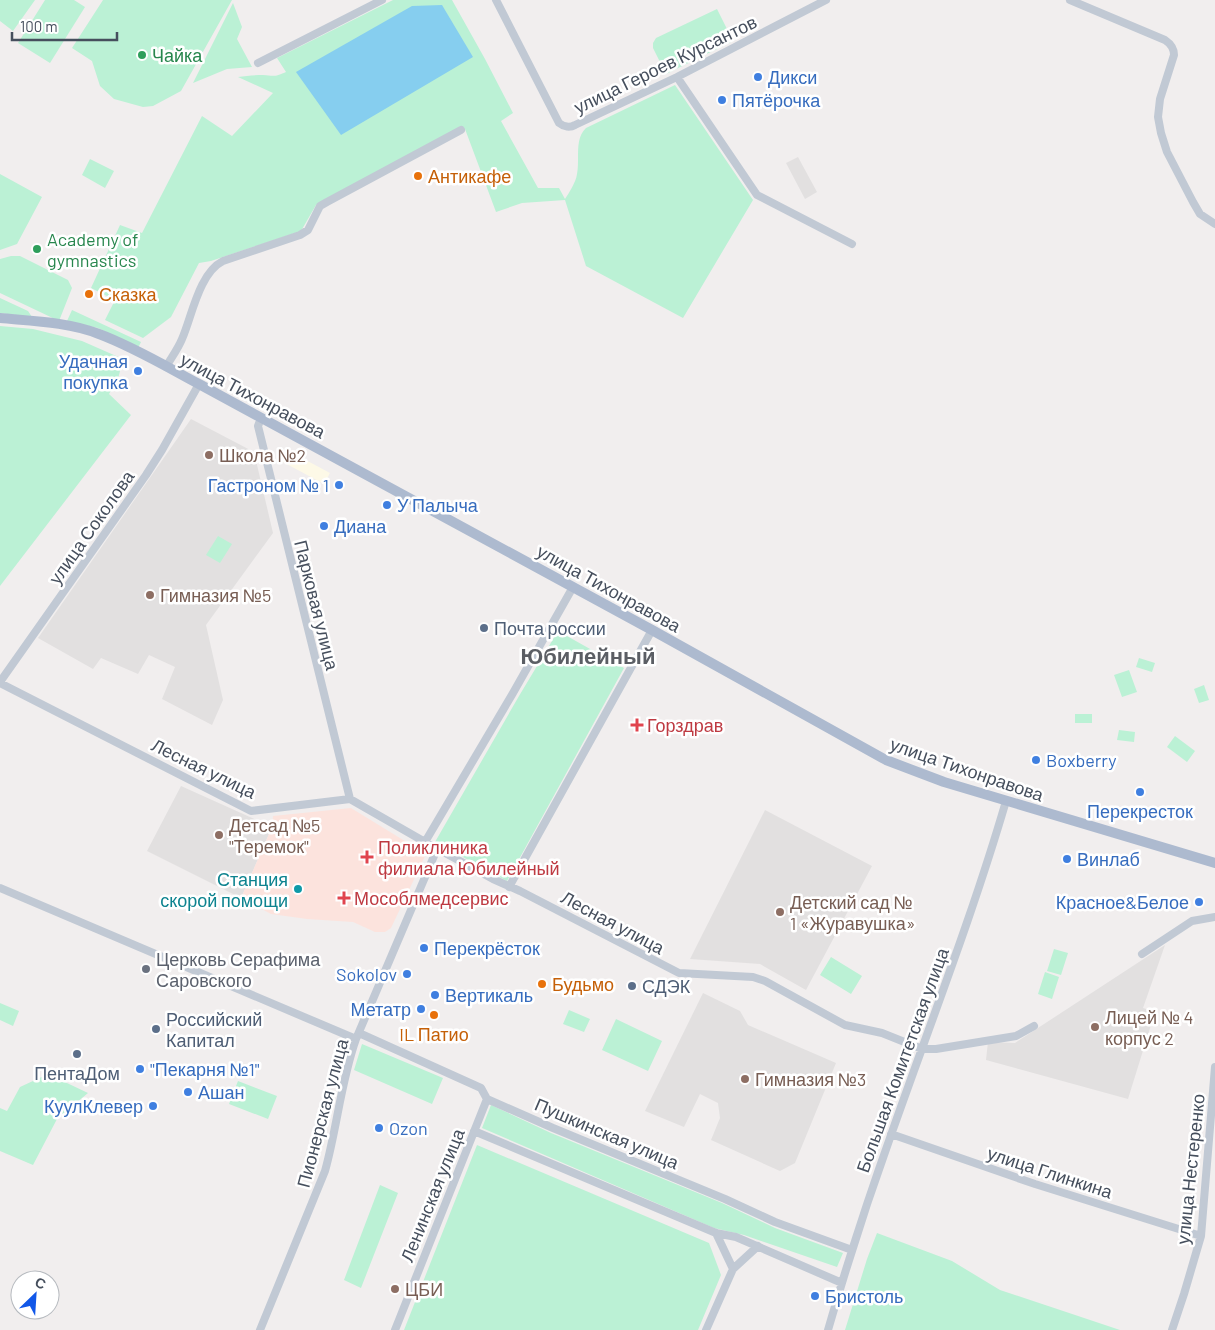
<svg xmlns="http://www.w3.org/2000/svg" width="1215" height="1330" viewBox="0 0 1215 1330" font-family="Barlow,sans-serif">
<rect width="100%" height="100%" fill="#f1eeee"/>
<!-- commercial -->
<path fill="#fdf9e7" d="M287 450 330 473 324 484 281 461Z"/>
<!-- education -->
<path fill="#e2e0e0" d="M798 157 817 192 805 199 786 163Z
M191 419 254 452 273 533 206 625 223 700 212 725 162 699 175 667 149 655 138 674 101 658 93 669 38 638Z
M181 786 272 827 241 898 147 851Z
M765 810 872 866 806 990 760 964 690 959Z
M1165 945 1143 1008 1155 1012 1128 1099 986 1060 988 1042 1015 1043Z
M703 993 740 1011 748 1025 836 1063 795 1163 780 1171 711 1140 720 1118 718 1103 700 1094 684 1127 645 1111Z"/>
<!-- medical -->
<path fill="#fce3dd" d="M351 808 426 854 391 928 385 932H375L353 922 307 919 271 914 241 898 272 827 273 816Z"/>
<!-- green -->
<path fill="#bbf1d5" d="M0 0H35L13 31 0 21Z
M45 0H74L85 7 50 63 18 43Z
M103 0H232L181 91 153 106 143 107 114 99 100 86 92 61 72 48Z
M393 0H452L485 59 513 113 501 121 538 188H559L565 199C569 193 576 182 577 174 580 159 574 139 586 128L675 85 753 200 683 318 586 266 565 200 522 203 496 212 465 129H460L316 205 301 231 211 261 199 263 171 317 143 338 105 320 115 300 91 288 120 225 142 233 202 116 232 136 273 93 238 77C246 76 255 75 263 75 274 76 275 77 286 72L277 58Z
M233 3 242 27 237 39 252 67 227 69 193 83Z
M717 9 733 41 666 74 653 48V43L656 38Z
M90 159 114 171 105 188 82 175Z
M0 174 42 197 17 244 0 250Z
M11 256H20L68 280 72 288 59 321 0 293V259Z
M0 298 28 311 32 317 0 313Z
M72 310 141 342 138 348 98 328 67 321Z
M0 326 33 329 82 341 123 359 118 379 109 394 131 415 0 586Z
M218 536 232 544 220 563 206 555Z
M558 631 624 668 507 881 435 842 519 696Z
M1139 658 1155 663 1152 672 1136 667Z
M1129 670 1137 692 1122 697 1114 675Z
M1204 685 1209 700 1199 703 1194 689Z
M1075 714H1092V723H1075Z
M1119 730 1135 732 1134 742 1117 740Z
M1175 736 1195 751 1187 762 1167 747Z
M1054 949 1068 953 1061 975 1047 971Z
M831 957 862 976 851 994 820 975Z
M1045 972 1059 977 1052 999 1038 994Z
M0 1003 19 1011 13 1026 0 1020Z
M569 1010 590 1019 584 1032 563 1024Z
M616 1019 662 1041 648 1071 602 1050Z
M362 1044 443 1078 432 1104 354 1070Z
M48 1074 88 1093 57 1119 33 1165 0 1151V1108L7 1111 20 1087Z
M238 1081 277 1096 268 1119 229 1104Z
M491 1105 551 1133 722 1203 775 1228 843 1253 837 1267 744 1235 714 1228 482 1128Z
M477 1145 709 1243 721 1275 698 1330H404Z
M380 1185 398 1193 361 1288 344 1280Z
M877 1233 952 1261 1000 1290 1120 1330H845L867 1259Z"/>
<!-- water -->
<path fill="#86ceef" d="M442 5 473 57 341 135 296 72 412 6Z"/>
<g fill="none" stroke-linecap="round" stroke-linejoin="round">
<!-- minor -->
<path stroke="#c1c9d4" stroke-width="8" d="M496 0 559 123C564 127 570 128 575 125L677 77 826 0
M1070 0 1165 40C1171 44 1174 48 1174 55L1160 99 1158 117 1161 133 1167 152 1193 202 1200 214 1215 224
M258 63 382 0
M677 77 757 195 852 244
M166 367C171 358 178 349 182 339 192 316 199 273 223 261L300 235 308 230 320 206 327 202 461 130
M261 418 258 426 350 799
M0 682 146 475 162 450 199 384
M0 683 251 811 350 799 425 842 493 879 520 891 679 973 753 977 765 981 845 1025 882 1033 922 1049H936L1016 1036 1034 1026
M425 842 513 693 573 587
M509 887 652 630
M0 888 356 1039
M1142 954 1192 921 1215 917
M359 1033 481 1088 487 1099 553 1128 725 1199 775 1222 852 1250
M474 1131 716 1233 736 1237 842 1283
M891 1134 1035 1184 1201 1236
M716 1233 733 1269
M260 1330 325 1171C337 1128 341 1081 356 1039L437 849
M395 1330 487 1099
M706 1330 733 1269 758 1246
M828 1330C847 1264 868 1199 891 1135 930 1024 973 914 1006 801
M1172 1330 1184 1294 1201 1236 1215 1067"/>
<!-- major -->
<path stroke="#adbacf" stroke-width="10" d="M0 318C32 321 69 322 99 334 134 347 167 367 199 384L652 630 886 760 944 782 1215 863"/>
</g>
<!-- markers -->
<g fill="#2e9e5b" stroke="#fff" stroke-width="2">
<circle cx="142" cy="55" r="5"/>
<circle cx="37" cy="249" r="5"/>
</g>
<g fill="#3f7fe0" stroke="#fff" stroke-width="2">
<circle cx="758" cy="77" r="5"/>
<circle cx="722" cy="100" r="5"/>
<circle cx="138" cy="371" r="5"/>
<circle cx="339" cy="485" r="5"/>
<circle cx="387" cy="505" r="5"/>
<circle cx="324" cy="526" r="5"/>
<circle cx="1036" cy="760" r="5"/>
<circle cx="1140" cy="792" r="5"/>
<circle cx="1067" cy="859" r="5"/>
<circle cx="1199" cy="902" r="5"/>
<circle cx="424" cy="948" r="5"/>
<circle cx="407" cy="974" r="5"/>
<circle cx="435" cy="995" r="5"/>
<circle cx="421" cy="1009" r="5"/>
<circle cx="140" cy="1069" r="5"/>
<circle cx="188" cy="1092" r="5"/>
<circle cx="153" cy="1106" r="5"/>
<circle cx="379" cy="1128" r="5"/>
<circle cx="815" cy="1296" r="5"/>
</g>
<g fill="#e8710a" stroke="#fff" stroke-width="2">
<circle cx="418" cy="176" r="5"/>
<circle cx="89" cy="294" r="5"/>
<circle cx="542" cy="984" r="5"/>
<circle cx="434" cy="1015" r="5"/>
</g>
<g fill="#8d6e63" stroke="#fff" stroke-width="2">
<circle cx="209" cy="455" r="5"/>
<circle cx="150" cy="595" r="5"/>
<circle cx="219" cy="835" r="5"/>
<circle cx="780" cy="912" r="5"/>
<circle cx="1095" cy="1027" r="5"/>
<circle cx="745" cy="1079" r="5"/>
<circle cx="395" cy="1289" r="5"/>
</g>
<g fill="#5c6f8a" stroke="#fff" stroke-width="2">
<circle cx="484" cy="628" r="5"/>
<circle cx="632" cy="986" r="5"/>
<circle cx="156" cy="1029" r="5"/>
<circle cx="77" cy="1054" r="5"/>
</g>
<g fill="#e0444e" stroke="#fff" stroke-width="2">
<path d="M634.5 717.5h5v5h5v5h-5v5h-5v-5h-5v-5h5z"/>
<path d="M364.5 849.5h5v5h5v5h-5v5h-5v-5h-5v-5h5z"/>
<path d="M341.5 890.5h5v5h5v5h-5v5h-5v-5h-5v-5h5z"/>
</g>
<circle fill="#0f9aa8" stroke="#fff" stroke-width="2" cx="298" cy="889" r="5"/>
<circle fill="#6b7280" stroke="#fff" stroke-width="2" cx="146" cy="969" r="5"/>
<g text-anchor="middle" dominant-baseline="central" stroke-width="5" stroke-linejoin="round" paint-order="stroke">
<!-- leisure labels -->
<g font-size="18" fill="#27864d" stroke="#fff" text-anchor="start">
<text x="152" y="55">Чайка</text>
<text x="47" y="239">Academy of<tspan x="47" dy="21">gymnastics</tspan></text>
</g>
<!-- street labels -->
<g font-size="18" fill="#464f5d" stroke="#fff">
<text transform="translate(665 64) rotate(-26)">улица Героев Курсантов</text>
<text transform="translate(253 395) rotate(28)">улица Тихонравова</text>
<text transform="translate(91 527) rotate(-55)">улица Соколова</text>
<text transform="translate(609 588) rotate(29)">улица Тихонравова</text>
<text transform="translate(317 605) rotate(76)">Парковая улица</text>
<text transform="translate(204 768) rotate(26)">Лесная улица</text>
<text transform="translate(967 769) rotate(19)">улица Тихонравова</text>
<text transform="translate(613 922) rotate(28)">Лесная улица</text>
<text transform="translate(902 1060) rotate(-70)">Большая Комитетская улица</text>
<text transform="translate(322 1113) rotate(-75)">Пионерская улица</text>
<text transform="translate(607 1133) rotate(23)">Пушкинская улица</text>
<text transform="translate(1190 1169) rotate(-84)">улица Нестеренко</text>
<text transform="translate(1050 1172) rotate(18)">улица Глинкина</text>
<text transform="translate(432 1195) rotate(-68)">Ленинская улица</text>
</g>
<!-- shop labels -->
<g font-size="18" fill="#366cbe" stroke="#fff" text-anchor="start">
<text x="768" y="77">Дикси</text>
<text x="732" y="100">Пятёрочка</text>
<text x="128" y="361" text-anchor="end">Удачная<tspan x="128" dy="21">покупка</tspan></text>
<text x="329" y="485" text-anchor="end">Гастроном № 1</text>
<text x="397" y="505">У Палыча</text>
<text x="334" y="526">Диана</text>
<text x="1046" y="760">Boxberry</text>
<text x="1140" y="811" text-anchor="middle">Перекресток</text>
<text x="1077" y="859">Винлаб</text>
<text x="1189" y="902" text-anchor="end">Красное&amp;Белое</text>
<text x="434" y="948">Перекрёсток</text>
<text x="397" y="974" text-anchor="end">Sokolov</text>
<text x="445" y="995">Вертикаль</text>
<text x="411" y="1009" text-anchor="end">Метатр</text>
<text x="150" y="1069">"Пекарня №1"</text>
<text x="198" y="1092">Ашан</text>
<text x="143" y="1106" text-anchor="end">КуулКлевер</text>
<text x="389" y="1128">Ozon</text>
<text x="825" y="1296">Бристоль</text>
</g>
<!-- food labels -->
<g font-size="18" fill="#c56008" stroke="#fff" text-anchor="start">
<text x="428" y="176">Антикафе</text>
<text x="99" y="294">Сказка</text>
<text x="552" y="984">Будьмо</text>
<text x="434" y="1034" text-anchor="middle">IL Патио</text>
</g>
<!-- education labels -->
<g font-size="18" fill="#785e54" stroke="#fff" text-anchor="start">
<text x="219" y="455">Школа №2</text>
<text x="160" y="595">Гимназия №5</text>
<text x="229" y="825">Детсад №5<tspan x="229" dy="21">"Теремок"</tspan></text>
<text x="790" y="902">Детский сад №<tspan x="790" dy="21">1 «Журавушка»</tspan></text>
<text x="1105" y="1017">Лицей № 4<tspan x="1105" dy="21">корпус 2</tspan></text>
<text x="755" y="1079">Гимназия №3</text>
<text x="405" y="1289">ЦБИ</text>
</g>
<!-- service labels -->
<g font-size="18" fill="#4e5e75" stroke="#fff" text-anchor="start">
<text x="494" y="628">Почта россии</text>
<text x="642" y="986">СДЭК</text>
<text x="166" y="1019">Российский<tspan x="166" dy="21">Капитал</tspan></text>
<text x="77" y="1073" text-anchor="middle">ПентаДом</text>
</g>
<!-- health labels -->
<g font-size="18" fill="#be3a42" stroke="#fff" text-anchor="start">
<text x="647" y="725">Горздрав</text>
<text x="378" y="847">Поликлиника<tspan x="378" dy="21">филиала Юбилейный</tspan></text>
<text x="354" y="898">Мособлмедсервис</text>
</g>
<!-- culture labels -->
<g font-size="18" fill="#0d838f" stroke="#fff" text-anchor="end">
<text x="288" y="879">Станция<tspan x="288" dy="21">скорой помощи</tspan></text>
</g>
<!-- worship labels -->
<g font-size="18" fill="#5b616d" stroke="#fff" text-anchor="start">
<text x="156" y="959">Церковь Серафима<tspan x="156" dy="21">Саровского</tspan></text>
</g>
<!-- district labels -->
<g font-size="22" font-weight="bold" fill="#5b5e64" stroke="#fff">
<text x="588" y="655">Юбилейный</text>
</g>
</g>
<!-- north arrow -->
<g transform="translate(35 1295) rotate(25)"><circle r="24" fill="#ffffff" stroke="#b5b9be"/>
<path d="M0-4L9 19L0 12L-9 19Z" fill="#1157e8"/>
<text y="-8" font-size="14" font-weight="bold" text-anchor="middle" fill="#464f5d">С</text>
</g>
<!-- scale -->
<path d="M12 32v8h105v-8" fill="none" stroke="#464f5d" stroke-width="2.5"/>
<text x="20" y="32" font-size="15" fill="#464f5d" stroke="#ffffff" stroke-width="4" paint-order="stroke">100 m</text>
</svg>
